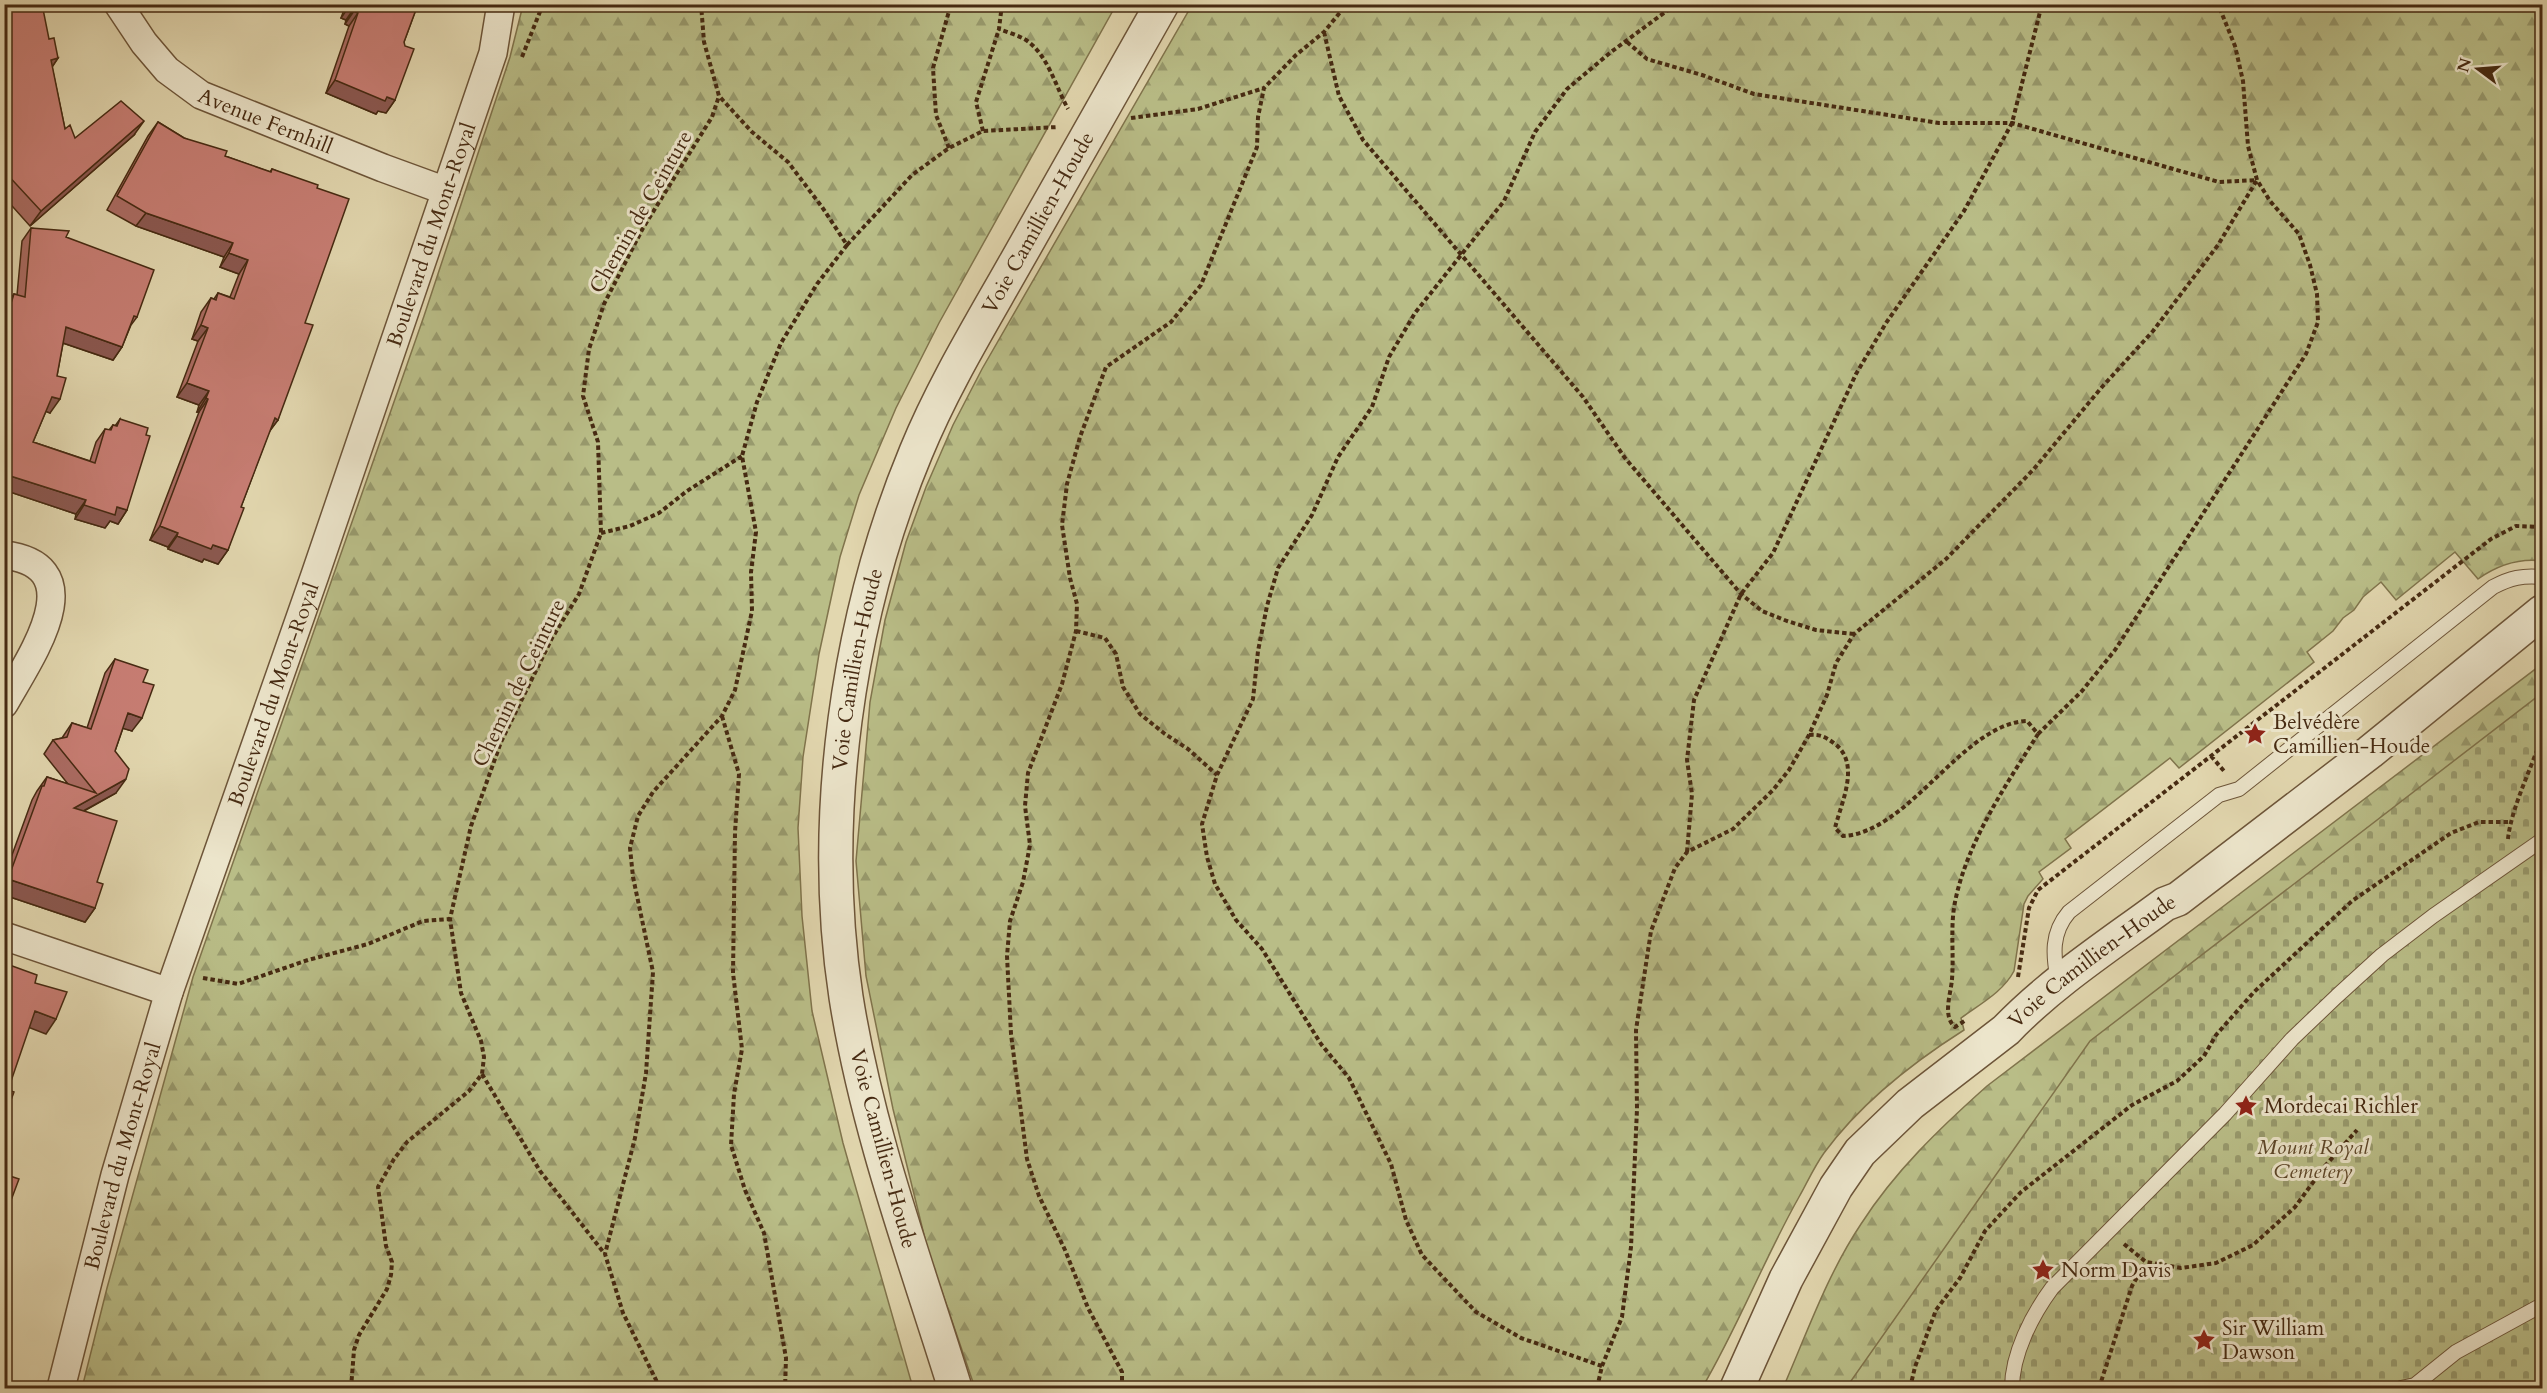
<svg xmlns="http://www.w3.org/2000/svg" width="2547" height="1393" viewBox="0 0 2547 1393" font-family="Cardo,serif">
<defs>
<pattern id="forest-firs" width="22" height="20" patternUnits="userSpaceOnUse" patternTransform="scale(1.5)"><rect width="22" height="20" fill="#b9bd87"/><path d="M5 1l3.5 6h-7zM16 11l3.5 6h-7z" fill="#989a6d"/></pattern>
<pattern id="cemetery-stones" width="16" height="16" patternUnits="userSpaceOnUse" patternTransform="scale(1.5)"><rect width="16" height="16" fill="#b9bd87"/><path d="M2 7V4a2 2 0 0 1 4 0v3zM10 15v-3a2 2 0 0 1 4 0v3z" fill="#989a6d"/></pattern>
</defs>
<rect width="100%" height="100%" fill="#e2d7af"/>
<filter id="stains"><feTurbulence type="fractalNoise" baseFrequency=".00333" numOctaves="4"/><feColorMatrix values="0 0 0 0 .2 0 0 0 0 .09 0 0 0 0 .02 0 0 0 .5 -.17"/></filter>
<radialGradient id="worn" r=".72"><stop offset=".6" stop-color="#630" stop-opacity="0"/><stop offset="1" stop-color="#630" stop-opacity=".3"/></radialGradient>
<!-- forest -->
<path fill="url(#forest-firs)" stroke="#80744c" stroke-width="1.5" d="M523 5H1116L939 323 896 408 859 495 840 557 819 654 803 757 798 828 802 916 812 1011 843 1143 913 1388H82L107 1288 193 977 424 316 510 57Z
M1192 5H2542V561C2518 558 2498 565 2478 579L2455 552 2396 600 2381 582 2363 597 2354 610 2343 618 2333 631 2307 652 2314 662 2179 768 2170 758 2065 839 2071 848 2039 872 2043 879 2028 896 2024 904 2014 971C2003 992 1980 1004 1961 1018L1964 1030C1912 1063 1860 1104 1824 1153 1814 1167 1807 1183 1799 1197 1764 1259 1738 1327 1702 1388H975L928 1251 893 1109 866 976 856 861 870 702 885 620 906 542 926 487 953 425 982 369Z
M2542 664V825L1921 1388H1783C1807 1333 1827 1275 1861 1224 1895 1171 1940 1128 1987 1086Z"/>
<!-- cemetery -->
<path fill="url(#cemetery-stones)" stroke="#80744c" stroke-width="1.5" d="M2542 693V1388H1846L2090 1041Z"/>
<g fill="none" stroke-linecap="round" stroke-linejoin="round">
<!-- service casing -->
<g stroke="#6d5539" stroke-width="16">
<path id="service" d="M2058 981C2053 955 2051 933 2069 912L2219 795 2239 789 2493 587C2510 578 2523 575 2542 577
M2012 1388C2012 1354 2032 1315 2052 1288L2225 1114 2292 1039 2337 996 2382 955 2433 916 2542 840
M2401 1388 2415 1385 2456 1352 2542 1305"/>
</g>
<!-- minor casing -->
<g stroke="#6d5539" stroke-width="30">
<g id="minor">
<path id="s1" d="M118 4 144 43 167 70 201 95 383 168 446 191"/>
<path d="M4 555C96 566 29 659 4 704"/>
<path d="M4 936 169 992"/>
<path id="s2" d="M61 1388 115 1175 169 992 315 575 493 53 501 4"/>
</g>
</g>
<!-- tertiary casing -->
<g stroke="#6d5539" stroke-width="36">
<g id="tertiary">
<path id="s3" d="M955 1388C915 1259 867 1131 846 997 819 819 847 618 916 452 943 386 981 324 1016 262 1064 176 1113 90 1162 4"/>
<path id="s4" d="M1737 1388 1786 1279 1836 1187 1860 1152 1910 1104 2006 1030C2052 982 2111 944 2165 904L2178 899 2370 752 2542 612"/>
</g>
</g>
<!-- path -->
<path stroke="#462a12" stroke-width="4" stroke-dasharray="4.5 3" stroke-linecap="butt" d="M1002 4 999 29C1009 33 1022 36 1030 43 1049 59 1056 87 1068 109
M1324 32 1339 96 1363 140 1583 397 1625 458 1741 594 1762 611 1787 621 1816 630 1854 634
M1627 42 1647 59 1702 75 1754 94 1939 123H2012L2219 182 2257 180
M522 57 543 4
M1131 118 1198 109 1264 88
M983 131 976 102 999 29
M949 148 936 115 933 68 951 4
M847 245 912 175 949 148 983 131 1058 127
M601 533 630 526 659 513 687 491 742 456
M1076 631 1105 638 1116 654 1123 687 1140 714 1165 734 1188 749 1217 775
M722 716 739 774 735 832 733 973 742 1049 734 1094 731 1145 745 1190 764 1233 786 1358 785 1388
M2038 734 2082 691 2115 650 2306 354 2318 322 2317 294 2310 265 2299 234 2270 201 2257 180 2248 146 2243 81 2235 46 2218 4
M1809 735C1820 734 1826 737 1835 744 1861 764 1841 803 1835 828L1843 836C1909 833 1963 723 2027 721L2038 734C2006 785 1967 842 1955 902 1950 927 1954 954 1952 979 1951 994 1942 1016 1955 1027L1966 1020
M2211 756 2224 771
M2508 839C2511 810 2529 773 2539 745L2542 742
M1687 852 1692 794 1687 760 1694 700 1741 594 1773 553 1856 374 1886 323 1964 211 2012 123 2042 4
M2018 977 2029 908 2038 890 2491 539 2516 526 2542 527
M203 978 238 984 308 960 368 944 423 921 450 919
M482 1074 540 1171 604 1253
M2124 1244 2146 1262 2181 1268 2216 1263 2253 1245 2295 1207 2325 1166 2357 1130
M1602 1366 1521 1338 1476 1312 1422 1255 1406 1220 1391 1164 1349 1078 1321 1044 1262 949 1236 920 1215 884 1207 857 1202 824 1217 775 1253 699 1258 651 1267 606 1278 568 1312 515 1338 457 1372 407 1389 357 1415 313 1504 201 1535 132 1567 89 1611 52 1676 4
M351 1388 354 1350 359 1335 387 1289 391 1275 392 1262 386 1246 378 1187 394 1159 407 1142 469 1091 482 1074 484 1057 481 1041 461 993 450 919 471 826 501 742 552 638 579 594 601 533 598 442 583 396 589 349 604 304 643 228 712 117 719 96 704 42 701 4
M660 1388 623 1313 605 1254 635 1138 646 1073 653 972 633 877 630 848 638 816 653 792 722 716 735 690 752 611 751 572 756 532 742 456 757 402 781 343 817 284 847 245 822 207 788 162 752 132 719 96
M1122 1388V1372L1088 1308 1065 1250 1039 1196 1027 1159 1011 1034 1007 956 1010 921 1023 882 1030 845 1025 806 1028 773 1062 684 1076 631 1077 604 1070 578 1062 525 1067 484 1080 437 1106 367 1171 322 1201 285 1257 147 1258 117 1264 88 1296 55 1324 32 1347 4
M1597 1388 1602 1366 1622 1317 1631 1247 1637 1109 1636 1030 1651 931 1675 868 1687 852 1733 829 1773 790 1789 770 1809 735 1827 695 1836 663 1854 634 1946 559 2033 470 2102 387 2153 331 2218 245 2257 180
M1910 1388 1915 1367 1936 1310 1960 1278 1985 1231 2021 1192 2132 1105 2177 1081 2204 1056 2216 1035 2254 992 2352 901 2451 833 2479 822H2512
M2099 1388 2132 1286 2146 1262"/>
<!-- service -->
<use href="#service" stroke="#ece5cb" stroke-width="14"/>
<!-- minor -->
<use href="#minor" stroke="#ece5cb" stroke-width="27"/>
<!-- tertiary -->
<use href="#tertiary" stroke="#ece5cb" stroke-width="33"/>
</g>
<!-- wall -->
<path fill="#ab6c63" stroke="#462a12" stroke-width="1.5" d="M4 4 49 39 58 58 52 67 65 129 75 138 134 135 30 226 4 197Z
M346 4H418L404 42 395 100 386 113 378 111 376 114 326 93 349 26 345 24 346 20 341 18Z
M158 122 184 138 225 156 270 172 272 169 317 188 305 323 278 420 269 432 241 507 228 550 218 564 204 559 202 562 168 549V547L150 540 199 412H197L199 405 177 397 198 341 192 339 201 312 211 298 214 299 218 293 230 297 239 274 220 267 224 257 136 226 107 210 148 136Z
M31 228 66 237 137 317 131 325 122 347 113 360 63 343 50 413 46 411 33 442 90 461 96 442 105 429 109 430 113 425 115 426 120 419 127 510 118 524 110 521 105 528 75 519 76 514 4 490V307L14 294 17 295 22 241Z
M115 659 143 682 132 731 123 728 115 751 116 793 84 811 97 882 95 908 85 922 4 895V877L32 800 37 791 47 777 68 784 44 754 53 740 62 738 72 723 87 728 105 673Z"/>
<!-- shaded-wall -->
<path fill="#8b5850" stroke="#462a12" stroke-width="1.5" d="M350 5 355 7 346 20 341 18Z
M354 11 358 13 349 26 345 24Z
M58 58 48 73 51 60Z
M335 80 387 97 395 100 386 113 378 111 376 114 326 93Z
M144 121 134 135 30 226 41 211Z
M146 213 233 243 224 257 136 226Z
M229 253 248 260 239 274 220 267Z
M201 325 208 328 198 341 192 339Z
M66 327 122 347 113 360 57 341Z
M187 383 209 391 199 405 177 397Z
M52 397 60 399 50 413 42 410Z
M206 398 208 399 199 412H197Z
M275 418 278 420 268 433Z
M4 474 86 500 76 514 4 490Z
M84 505 117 507 127 510 118 524 110 521 105 528 75 519Z
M160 526 178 533 168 547 150 540Z
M177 536 213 545 228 550 218 564 204 559 202 562 168 549Z
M128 713 142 718 132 731 118 727Z
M126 779 116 793 65 821 74 808Z
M8 879 95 908 85 922 4 895V885Z
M35 1011 56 1019 46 1034 25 1026Z"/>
<!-- building -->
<path fill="#c77d73" stroke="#462a12" stroke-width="1.5" d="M4 4H42L49 39 54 38 58 58 51 60 65 129 70 125 75 138 121 101 144 121 41 211 4 171Z
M351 4H418L404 42 405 46 414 49 395 100 387 97 385 101 335 80 358 13 354 11 355 7Z
M158 122 184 138 227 151 225 156 271 172 272 169 318 185 317 188 349 199 305 323 313 325 278 420 275 418 241 507 244 508 228 550 213 545 211 549 177 536 178 533 160 526 208 399 206 398 209 391 187 383 208 328 201 325 211 298 216 300 218 293 234 299 248 260 229 253 233 243 146 213 117 196Z
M31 228 69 231 66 237 154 270 137 317 134 316 122 347 66 327 57 376 66 378 60 399 52 397 33 442 95 463 105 429 111 430 113 425 117 426 120 419 148 428 146 435 150 436 127 510 117 507 115 515 84 505 86 500 4 474V325L14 294 25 297Z
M115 659 148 670 143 682 154 685 142 718 128 713 115 751 129 769 126 779 74 808 117 821 97 882 103 884 95 908 8 879 42 786H44L47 777 96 793 53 740 67 737 72 723 91 729Z
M4 963 37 975 35 983 67 992 56 1019 35 1011 8 1090 14 1092 4 1119Z
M4 1174 19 1179 7 1211 4 1210Z"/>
<!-- icons -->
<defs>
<g id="sight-bare" transform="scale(1.8)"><path d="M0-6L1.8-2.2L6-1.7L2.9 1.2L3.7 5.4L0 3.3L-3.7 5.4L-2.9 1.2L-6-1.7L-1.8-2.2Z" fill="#8f2418" stroke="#ece5cb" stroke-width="2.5" paint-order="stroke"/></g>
</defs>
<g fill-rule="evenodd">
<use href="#sight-bare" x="2255" y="734"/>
<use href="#sight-bare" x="2246" y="1106"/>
<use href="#sight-bare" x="2043" y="1270"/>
<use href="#sight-bare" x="2204" y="1340"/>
</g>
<g text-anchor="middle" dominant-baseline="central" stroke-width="6" stroke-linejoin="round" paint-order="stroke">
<!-- street labels -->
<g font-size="21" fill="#462a12" stroke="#ece5cb">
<text stroke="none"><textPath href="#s1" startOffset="194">Avenue Fernhill</textPath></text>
<text transform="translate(641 212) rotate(-60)">Chemin de Ceinture</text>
<text stroke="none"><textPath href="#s3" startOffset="1222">Voie Camillien-Houde</textPath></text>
<text stroke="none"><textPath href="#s2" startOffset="1212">Boulevard du Mont-Royal</textPath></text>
<text stroke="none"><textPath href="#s3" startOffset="736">Voie Camillien-Houde</textPath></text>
<text transform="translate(519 683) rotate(-64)">Chemin de Ceinture</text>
<text stroke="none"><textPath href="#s2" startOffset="726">Boulevard du Mont-Royal</textPath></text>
<text stroke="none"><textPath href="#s4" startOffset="568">Voie Camillien-Houde</textPath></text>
<text transform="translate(883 1149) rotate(75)">Voie Camillien-Houde</text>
<text stroke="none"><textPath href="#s2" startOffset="240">Boulevard du Mont-Royal</textPath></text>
</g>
<!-- poi labels -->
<g font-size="21" fill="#462a12" stroke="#ece5cb" text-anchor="start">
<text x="2273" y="722">Belvédère<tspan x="2273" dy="24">Camillien-Houde</tspan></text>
<text x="2264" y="1106">Mordecai Richler</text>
<text x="2061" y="1270">Norm Davis</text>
<text x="2222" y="1328">Sir William<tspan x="2222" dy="24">Dawson</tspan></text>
</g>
<!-- park labels -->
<g font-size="21" font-style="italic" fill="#5d4729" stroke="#ece5cb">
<text x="2313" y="1147">Mount Royal<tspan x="2313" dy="24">Cemetery</tspan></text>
</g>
</g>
<!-- margin -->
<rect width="2547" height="1393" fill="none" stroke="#e2d7af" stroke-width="24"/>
<rect x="6" y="6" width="2535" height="1381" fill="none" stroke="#462a12" stroke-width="3"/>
<rect x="12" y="12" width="2523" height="1369" fill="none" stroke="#462a12" stroke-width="1.5"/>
<!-- north arrow -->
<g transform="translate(2478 69) rotate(286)" stroke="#ece5cb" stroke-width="4.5" paint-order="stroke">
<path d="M0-4.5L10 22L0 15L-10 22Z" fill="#462a12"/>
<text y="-9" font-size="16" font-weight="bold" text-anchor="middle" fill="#462a12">N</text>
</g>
<rect width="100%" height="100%" filter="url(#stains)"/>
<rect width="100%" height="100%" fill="url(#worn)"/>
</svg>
